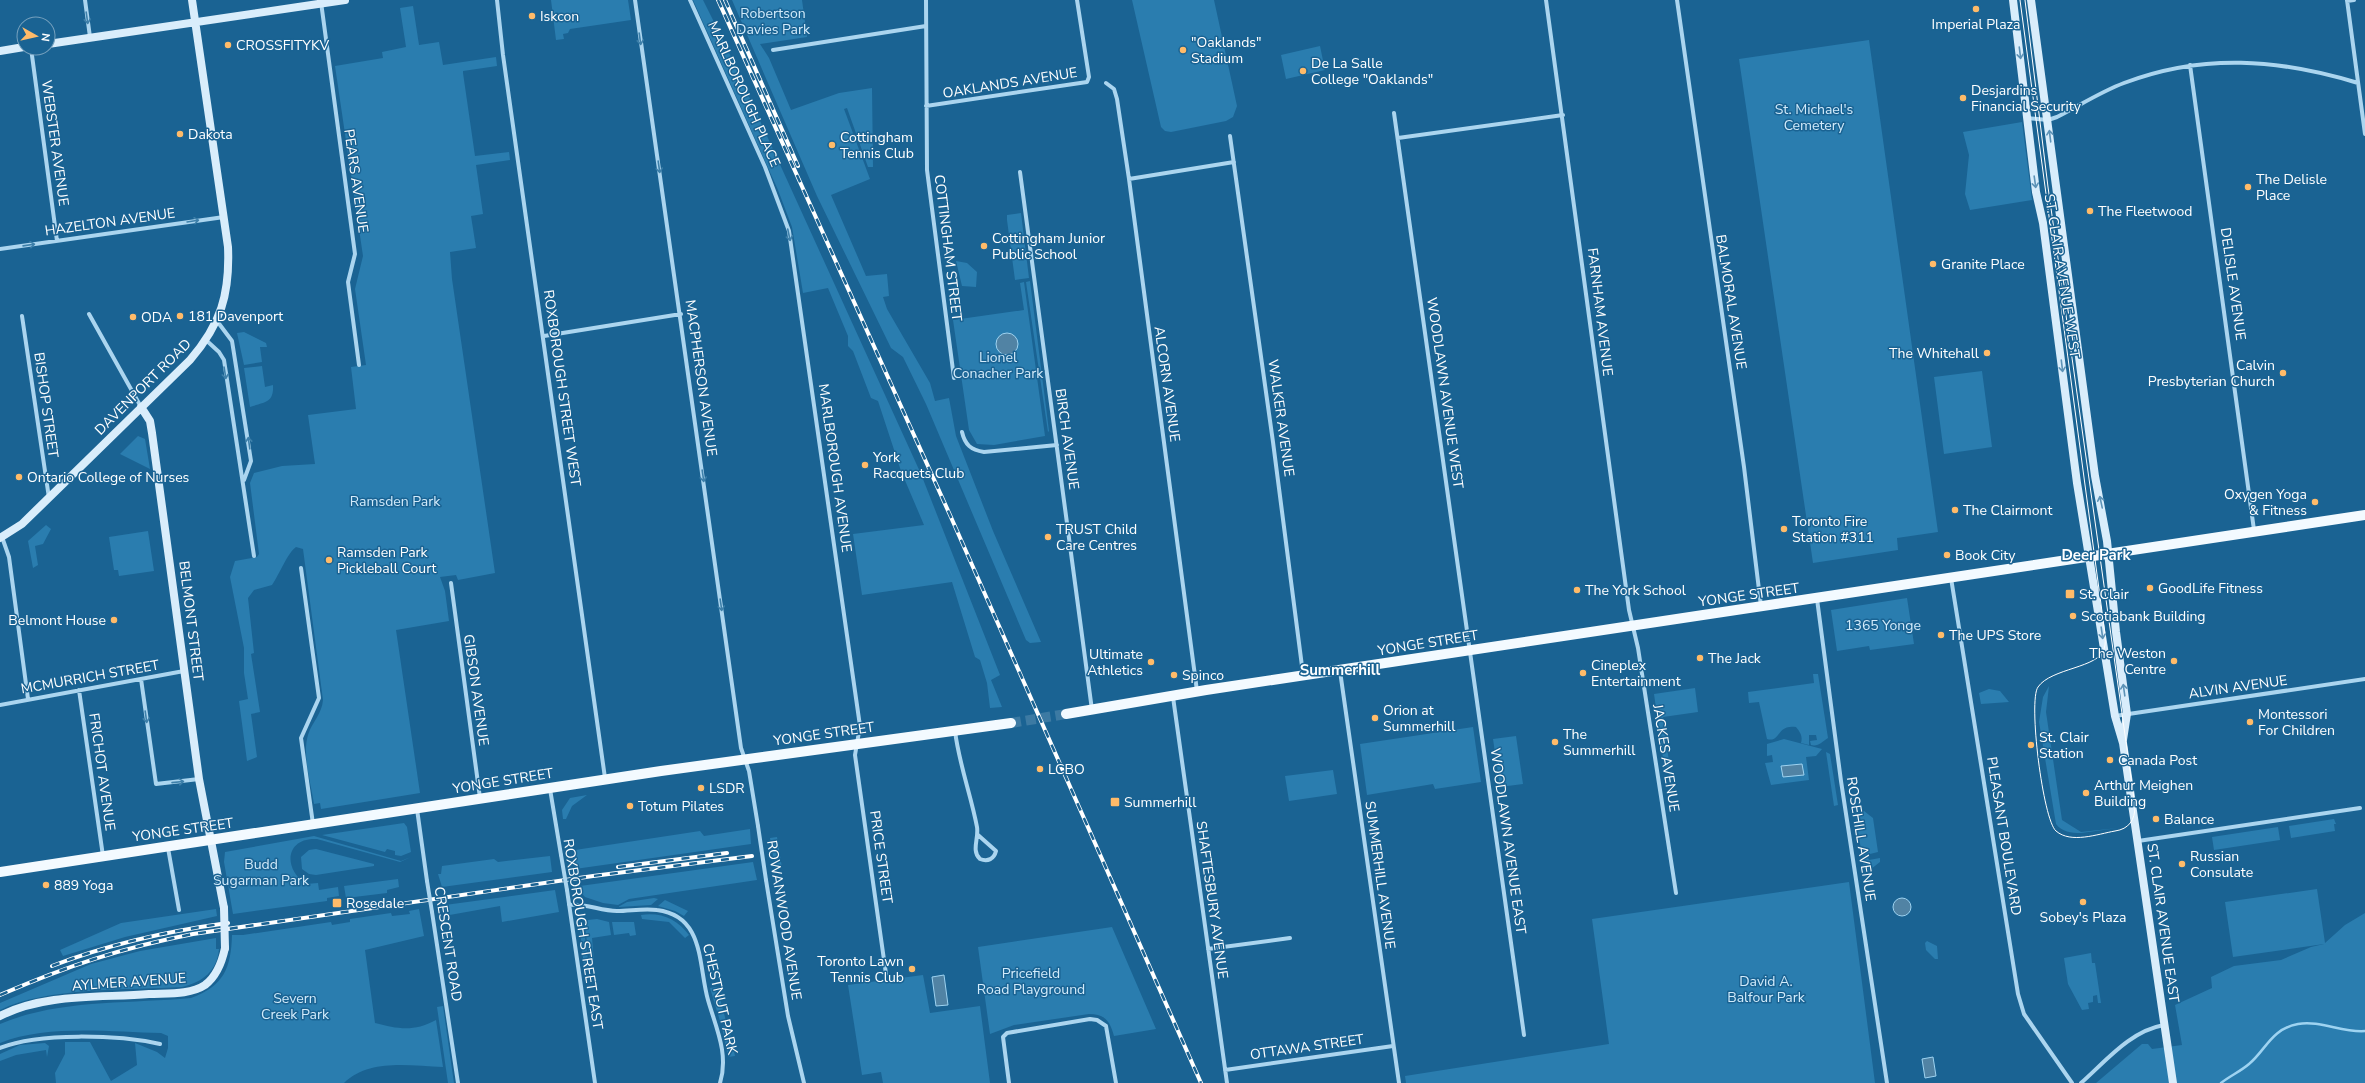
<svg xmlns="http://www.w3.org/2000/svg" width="2365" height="1083" viewBox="0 0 2365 1083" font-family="'Nunito Sans',sans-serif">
<rect width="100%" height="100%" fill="#1a6393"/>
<!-- green -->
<path fill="#2a7daf" d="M551 0H628L631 20 570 29 568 33 563 34 564 39 556 40Z
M693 0H703L726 46 921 474 1000 675 991 680 1002 707 990 708 987 683 980 660 975 657 952 582 862 595 853 534 924 525 901 471 878 401 871 398 853 351 848 346V336L828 288 803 293 792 227 778 190Z
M732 0H802L807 37 760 44 769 58 791 110 839 93 872 88 873 167H868L847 108 844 109 870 179 831 195 866 276 887 274 889 296 883 297 887 309 930 383 935 401 949 398 956 436 993 531 1041 642 1030 643 1026 640 926 404 903 357 891 348 817 196Z
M1132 0H1214L1237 106 1233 117 1226 121 1171 132 1165 131 1161 127Z
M413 6 419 45 439 42 443 65 496 57 497 66 463 71V73L475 156 509 152 510 160 476 165 483 214 471 216 476 248 450 252 452 279 495 573 458 580 456 575 440 577 445 591 449 621 396 630 420 793 321 809 320 803 314 804C311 783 302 755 308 735 312 722 322 714 323 700L303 549 296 547C288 552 279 575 272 585L254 590 248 598 254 653 251 654 260 712 251 714 257 757 247 761 239 701 248 699 244 673V648L230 577 235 561 257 557 259 554 250 483 254 473 282 466 315 464 308 415 356 409 351 367 366 365 355 289 363 256 335 66 383 58 382 52 406 47 400 8Z
M1869 40 1938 532 1897 538 1898 550 1813 563 1739 59Z
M1320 46 1325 70 1286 79 1281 55Z
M2022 122 2032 200 1970 210 1965 194 1969 155 1963 132Z
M1021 213 1029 278 1015 280 1007 220V215Z
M956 261 967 263 977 272 976 287 962 286Z
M1030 281 1049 431 1048 432 1026 282Z
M1024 282 1045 436 994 445 977 444 969 430 953 320 1024 310 1020 283Z
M244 332 266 343 267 347H260L262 362 244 365 237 333Z
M262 366 265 387 273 385C274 403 265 402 250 407L244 368Z
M1982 371 1992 447 1944 454 1934 377Z
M138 436 145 439 150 469 120 454Z
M46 525 51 529 43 544 35 546 38 565 33 568 28 541Z
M148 531 154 571 119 576 118 570H114L109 537Z
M1907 598 1914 644 1870 650 1869 646 1837 651 1831 610Z
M1813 674H1818L1828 738C1822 742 1818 747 1811 745L1810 741 1817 740 1816 735H1809V745L1801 743C1803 736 1800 732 1796 727 1776 724 1781 743 1767 739L1759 702 1749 703 1748 692 1814 683Z
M2049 686 2046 712 2062 820 2081 832 2118 828 2081 833C2071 833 2062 832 2056 824L2039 722 2043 697Z
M1695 688 1698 712 1663 717 1670 769 1664 765 1654 694Z
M1989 689 2000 691 2009 702 1981 704 1979 693Z
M1473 727 1481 782 1435 789 1433 784 1367 795 1360 744Z
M1516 736 1523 784 1500 787 1493 739Z
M1784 739 1822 749 1816 756 1806 757 1809 780 1771 785 1765 763 1773 762 1772 755 1767 756V744Z
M1826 752 1830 754 1838 805 1834 806Z
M1333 770 1337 794 1289 801 1285 776Z
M587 795 572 806 566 819H563L562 810 570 798Z
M1864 811 1873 818 1878 852 1862 856 1856 818 1860 817 1861 812Z
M2334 819 2336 824H2334L2335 831 2291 838 2289 826Z
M404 823 407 827 411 852 401 856 395 855V851L387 849 385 852 322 835Z
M2278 827 2280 840 2214 850 2212 837Z
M750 829 751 844 575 869 573 852 575 850 700 831 704 836Z
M314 836 401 861 411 857 400 862 317 839C286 837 282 868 306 884L318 883 319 890 338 887 339 896 327 898V901L233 914 224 862 225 852Z
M777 837 782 868 775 869 770 838Z
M316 849 374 864V866L316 875 309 874 302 869 301 857 309 850Z
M550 856 552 872 442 887 438 874H441L442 866 494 859 498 862Z
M1862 858H1868L1869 860 1880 858V862L1871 869 1872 871 1865 873Z
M753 862 757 880 629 899 618 905 603 903 585 897 578 889 580 886Z
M398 879 399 887 387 890V893L346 898 344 886Z
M1849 882 1875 1083H1406L1405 1076 1609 1044 1592 919Z
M2317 889 2325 943 2345 925 2365 913V1083H2096L2142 1044H2148L2152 1049 2182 1045 2175 1005 2212 988 2211 977 2234 966 2281 960 2311 947 2324 944 2233 957 2225 902Z
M555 890 559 912 502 922 500 906 444 916 445 905Z
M654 898 658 899 651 905 618 907 627 902Z
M665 900 688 911 684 916 675 911 658 906Z
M216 909 217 916 125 937 63 956 60 950 121 923Z
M419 909 424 936 365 950 375 1023C398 1029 414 1032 436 1020L443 1067C410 1066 370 1058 344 1083H56L55 1073 65 1054V1042H90L111 1081 137 1065 135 1043 157 1052 165 1058 168 1048V1036L161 1033C111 1032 47 1024 0 1043V1024C59 999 128 1004 191 998 224 986 231 968 232 935H243L331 922 332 925 350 922V919L391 913 392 916 410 914 409 911Z
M641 915C661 912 677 919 689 935L685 938 669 922 642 919Z
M597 919 609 922 611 935 592 938 594 961 590 963 585 928 588 920Z
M579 921 583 923 589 967H584Z
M612 922H634L636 935 630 936 629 933 614 935Z
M1112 927 1156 1029 1114 1036C1110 1021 1105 1014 1089 1014L1014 1025 990 1034 978 947Z
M216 938V949H219C217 971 203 982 182 987 131 990 45 987 0 1010V1003L91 964 140 951Z
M1927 941 1937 946 1938 959H1935L1926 950 1925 943Z
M2091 953 2092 963H2095L2101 1003H2098L2097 995 2093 996V1002L2088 1003 2089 1009 2082 1010 2068 984 2064 958Z
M923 975 930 1013 980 1006 990 1083H883L881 1072 862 1075 848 985Z
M717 987 726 1021H720L710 988Z
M443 1006 454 1083H448L437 1007Z
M728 1024 735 1056 728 1057 722 1027Z
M45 1043 49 1046 47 1057 46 1050 16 1055 0 1061V1054L20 1045Z"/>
<!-- water -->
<path fill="#5183a4" stroke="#9ed3f1" d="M996 344a11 11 0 1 1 22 0a11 11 0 1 1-22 0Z
M1802 764 1804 775 1783 777 1781 766Z
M1893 907a9 9 0 1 1 18 0a9 9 0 1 1-18 0Z
M944 975 948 1005 936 1006 932 977Z
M1933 1057 1936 1076 1925 1078 1922 1059Z"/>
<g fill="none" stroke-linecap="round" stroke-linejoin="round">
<!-- stream -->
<path stroke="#9ed3f1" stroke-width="2.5" d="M2221 1083C2230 1076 2241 1071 2249 1064 2266 1050 2271 1029 2298 1024 2320 1020 2343 1033 2365 1031"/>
<!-- primary-tunnel -->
<path stroke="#3c7aa3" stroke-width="10" stroke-dasharray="10 5" stroke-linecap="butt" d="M1011 723 1066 714"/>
<!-- street -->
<path stroke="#abd5ef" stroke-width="4" d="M85 0 90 37
M497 0 503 55 605 778
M635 0 741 748 749 771 758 826
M690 0 765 167 789 231 860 726 855 755 886 974
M926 0 927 170 954 378
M1546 0 1629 610 1638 648 1676 893
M1677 0 1744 467 1761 606
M2347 0 2365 134
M2347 1 2354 0
M321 2 355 254 348 282 359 365
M31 48 57 241
M773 50 926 26
M2190 65 2254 530
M1106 83 1114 89 1117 99 1129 179 1197 691
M926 106 1087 82 1089 77 1077 0
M1394 113 1524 1035
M2027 118 2048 120 2057 117C2079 106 2100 92 2124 83 2203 53 2279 59 2358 83
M1230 136 1273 442 1303 674
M1398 138 1563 115
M1020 172 1092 710
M1129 179 1234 162
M0 249 224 217
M89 314 141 407
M22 316 49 498
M217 321 232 341 251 461 244 480
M544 336 681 314
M207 341 219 352 224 360 254 556
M962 432C965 445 971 450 984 452L1057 445
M2 537 9 557 28 699
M301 568 319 698 301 738 313 824
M1951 578 2018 994 2024 1014 2072 1083
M451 583 480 798
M1817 599 1841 781 1887 1083
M1340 671 1399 1083
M141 679 156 784 199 779
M79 690 103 856
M1173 697 1227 1083
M0 705 184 671
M2115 716 2365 679
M955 731C959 764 971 795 977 827 979 838 971 851 980 859 988 862 994 859 996 851L978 835
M550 789 561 855
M417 809 427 881
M2138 841 2360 808
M168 848 179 910
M766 880 788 1016 804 1083
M567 890 595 1083
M569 905C586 903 600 911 617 911 630 911 644 908 657 910 705 916 698 965 708 1000 716 1028 729 1054 720 1083
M432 912 458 1083
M1208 949 1290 938
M0 1048C38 1032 119 1035 160 1044
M1225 1070 1393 1046
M1009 1083 1003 1037 1007 1033 1090 1019 1097 1020 1106 1026 1116 1083
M2081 1083C2106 1061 2130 1031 2164 1025"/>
<!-- secondary -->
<path stroke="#d9edfb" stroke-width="8" d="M2013 0 2036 192 2043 223 2077 483 2115 716 2123 743 2173 1083
M2031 0 2095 476 2107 541 2116 632 2127 714 2123 740
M48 44 345 0
M0 51 24 47
M141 407 150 421 152 433 199 779 224 908
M0 538 22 524 190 360C221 324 230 294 228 247L192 0
M0 1016C44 993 101 998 149 994 167 993 190 995 205 985 217 976 222 962 225 948"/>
<!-- primary -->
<path stroke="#f3faff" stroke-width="10" d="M1066 714 1206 690 2365 515
M0 872 661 771 1011 723"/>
<!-- tram -->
<path stroke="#fff" stroke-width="1" d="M2020 0 2105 634C2105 638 2106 644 2104 649 2099 668 2051 668 2038 687 2028 701 2043 820 2056 831 2071 844 2098 834 2115 831 2129 829 2135 820 2135 806L2048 187 2025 0"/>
<!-- rail casing -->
<g stroke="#fff" stroke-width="4">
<path id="rail" d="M718 0 950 515 1201 1083
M725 0 798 166
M618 867 727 853
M52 966C109 944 168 931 228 923
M0 995C67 966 121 948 193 934L593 876 752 856"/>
</g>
<!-- rail -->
<use href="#rail" stroke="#1a6393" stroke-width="2.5" stroke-dasharray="8" stroke-linecap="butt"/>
<!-- street-bridge -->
<path stroke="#abd5ef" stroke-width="4" d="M758 826 766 880
M561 855 567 890
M427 881 432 912"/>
<!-- secondary-bridge -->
<path stroke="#d9edfb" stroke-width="8" d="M224 908 225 948"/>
</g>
<!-- one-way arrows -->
<defs><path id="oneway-shaft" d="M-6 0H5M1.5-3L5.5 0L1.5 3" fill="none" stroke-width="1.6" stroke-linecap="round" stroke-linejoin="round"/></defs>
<g stroke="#3e80aa">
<use href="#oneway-shaft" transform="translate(87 18) rotate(82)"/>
<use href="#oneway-shaft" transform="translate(640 39) rotate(82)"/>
<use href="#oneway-shaft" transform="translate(659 167) rotate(82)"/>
<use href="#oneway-shaft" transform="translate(193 221) rotate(-9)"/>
<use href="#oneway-shaft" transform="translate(789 235) rotate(78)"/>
<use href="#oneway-shaft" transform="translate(29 245) rotate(-8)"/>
<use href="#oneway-shaft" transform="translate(225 373) rotate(81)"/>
<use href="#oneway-shaft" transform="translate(249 443) rotate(-98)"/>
<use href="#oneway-shaft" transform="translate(703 476) rotate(82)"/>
<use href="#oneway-shaft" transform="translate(721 605) rotate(82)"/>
<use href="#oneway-shaft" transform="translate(146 717) rotate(82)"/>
<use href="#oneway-shaft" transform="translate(178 782) rotate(-6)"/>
</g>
<g stroke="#5d93b7">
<use href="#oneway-shaft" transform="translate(2020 53) rotate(83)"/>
<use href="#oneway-shaft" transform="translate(2050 136) rotate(-97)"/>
<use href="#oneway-shaft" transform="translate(2035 182) rotate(82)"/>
<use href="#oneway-shaft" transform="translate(2062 366) rotate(83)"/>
<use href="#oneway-shaft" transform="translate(2101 502) rotate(-102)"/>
<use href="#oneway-shaft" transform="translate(2102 633) rotate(82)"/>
<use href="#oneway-shaft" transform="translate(2124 690) rotate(-98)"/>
</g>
<!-- markers -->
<g fill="#ffbb69" stroke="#1a6393" stroke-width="1.5">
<circle cx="1976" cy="9" r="4"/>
<circle cx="532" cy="16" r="4"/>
<circle cx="228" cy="45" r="4"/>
<circle cx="1183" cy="50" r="4"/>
<circle cx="1303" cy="71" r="4"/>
<circle cx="1963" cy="98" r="4"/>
<circle cx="180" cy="134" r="4"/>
<circle cx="832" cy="145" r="4"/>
<circle cx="2248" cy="187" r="4"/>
<circle cx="2090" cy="211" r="4"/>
<circle cx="984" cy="246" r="4"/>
<circle cx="1933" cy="264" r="4"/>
<circle cx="180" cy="316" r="4"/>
<circle cx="133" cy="317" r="4"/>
<circle cx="1987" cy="353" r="4"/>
<circle cx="2283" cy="373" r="4"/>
<circle cx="865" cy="465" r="4"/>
<circle cx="19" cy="477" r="4"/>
<circle cx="2315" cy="502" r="4"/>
<circle cx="1955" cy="510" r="4"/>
<circle cx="1784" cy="529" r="4"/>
<circle cx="1048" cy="537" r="4"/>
<circle cx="1947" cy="555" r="4"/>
<circle cx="329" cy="560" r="4"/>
<circle cx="2150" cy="588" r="4"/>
<circle cx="1577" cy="590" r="4"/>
<rect x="2065" y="589" width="10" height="10" rx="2"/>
<circle cx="2073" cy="616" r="4"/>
<circle cx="114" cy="620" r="4"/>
<circle cx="1941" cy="635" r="4"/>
<circle cx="1700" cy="658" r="4"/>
<circle cx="2174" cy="661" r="4"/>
<circle cx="1151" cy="662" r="4"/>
<circle cx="1583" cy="673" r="4"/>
<circle cx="1174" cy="675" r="4"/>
<circle cx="1375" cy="718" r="4"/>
<circle cx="2250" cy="722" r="4"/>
<circle cx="1555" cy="742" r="4"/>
<circle cx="2031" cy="745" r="4"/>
<circle cx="2110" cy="760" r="4"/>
<circle cx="1040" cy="769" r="4"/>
<circle cx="701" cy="788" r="4"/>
<circle cx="2086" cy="793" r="4"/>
<rect x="1110" y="797" width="10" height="10" rx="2"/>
<circle cx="630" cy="806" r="4"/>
<circle cx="2156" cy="819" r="4"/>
<circle cx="2182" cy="864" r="4"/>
<circle cx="46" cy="885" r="4"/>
<circle cx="2083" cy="902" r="4"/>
<rect x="332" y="898" width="10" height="10" rx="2"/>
<circle cx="912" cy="969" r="4"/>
</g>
<g text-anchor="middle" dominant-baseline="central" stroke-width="3" stroke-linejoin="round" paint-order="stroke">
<!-- park labels -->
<g font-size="14" fill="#d2ebfb" stroke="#1a6393">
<text x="773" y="13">Robertson<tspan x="773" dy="16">Davies Park</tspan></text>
<text x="1814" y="109">St. Michael's<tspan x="1814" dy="16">Cemetery</tspan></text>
<text x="998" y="357">Lionel<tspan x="998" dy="16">Conacher Park</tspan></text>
<text x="395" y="501">Ramsden Park</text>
<text x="1883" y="625">1365 Yonge</text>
<text x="261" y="864">Budd<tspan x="261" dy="16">Sugarman Park</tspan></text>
<text x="1031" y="973">Pricefield<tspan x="1031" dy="16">Road Playground</tspan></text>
<text x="1766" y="981">David A.<tspan x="1766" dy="16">Balfour Park</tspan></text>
<text x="295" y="998">Severn<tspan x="295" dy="16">Creek Park</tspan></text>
</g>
<!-- poi labels -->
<g font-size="14" fill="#fff" stroke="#1a6393" text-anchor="start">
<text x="540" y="16">Iskcon</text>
<text x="1976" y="24" text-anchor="middle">Imperial Plaza</text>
<text x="1191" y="42">"Oaklands"<tspan x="1191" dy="16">Stadium</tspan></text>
<text x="236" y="45">CROSSFITYKV</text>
<text x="1311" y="63">De La Salle<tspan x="1311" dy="16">College "Oaklands"</tspan></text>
<text x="1971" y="90">Desjardins<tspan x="1971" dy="16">Financial Security</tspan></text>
<text x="188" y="134">Dakota</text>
<text x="840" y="137">Cottingham<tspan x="840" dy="16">Tennis Club</tspan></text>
<text x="2256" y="179">The Delisle<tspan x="2256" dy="16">Place</tspan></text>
<text x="2098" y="211">The Fleetwood</text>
<text x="992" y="238">Cottingham Junior<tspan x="992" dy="16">Public School</tspan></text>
<text x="1941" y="264">Granite Place</text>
<text x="188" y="316">181 Davenport</text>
<text x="141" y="317">ODA</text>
<text x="1979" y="353" text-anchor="end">The Whitehall</text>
<text x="2275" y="365" text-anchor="end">Calvin<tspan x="2275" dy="16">Presbyterian Church</tspan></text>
<text x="873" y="457">York<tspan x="873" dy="16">Racquets Club</tspan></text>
<text x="27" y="477">Ontario College of Nurses</text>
<text x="2307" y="494" text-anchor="end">Oxygen Yoga<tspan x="2307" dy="16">&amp; Fitness</tspan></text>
<text x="1963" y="510">The Clairmont</text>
<text x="1792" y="521">Toronto Fire<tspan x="1792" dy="16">Station #311</tspan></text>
<text x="1056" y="529">TRUST Child<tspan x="1056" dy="16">Care Centres</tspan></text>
<text x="337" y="552">Ramsden Park<tspan x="337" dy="16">Pickleball Court</tspan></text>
<text x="1955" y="555">Book City</text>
<text x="2158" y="588">GoodLife Fitness</text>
<text x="1585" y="590">The York School</text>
<text x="2079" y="594">St. Clair</text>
<text x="2081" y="616">Scotiabank Building</text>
<text x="106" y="620" text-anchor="end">Belmont House</text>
<text x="1949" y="635">The UPS Store</text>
<text x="2166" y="653" text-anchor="end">The Weston<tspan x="2166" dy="16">Centre</tspan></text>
<text x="1143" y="654" text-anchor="end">Ultimate<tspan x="1143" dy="16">Athletics</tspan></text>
<text x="1708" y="658">The Jack</text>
<text x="1591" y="665">Cineplex<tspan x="1591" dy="16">Entertainment</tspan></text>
<text x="1182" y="675">Spinco</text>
<text x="1383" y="710">Orion at<tspan x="1383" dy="16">Summerhill</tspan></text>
<text x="2258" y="714">Montessori<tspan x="2258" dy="16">For Children</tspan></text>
<text x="1563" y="734">The<tspan x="1563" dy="16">Summerhill</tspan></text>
<text x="2039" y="737">St. Clair<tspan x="2039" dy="16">Station</tspan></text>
<text x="2118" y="760">Canada Post</text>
<text x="1048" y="769">LCBO</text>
<text x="2094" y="785">Arthur Meighen<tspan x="2094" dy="16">Building</tspan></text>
<text x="709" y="788">LSDR</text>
<text x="1124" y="802">Summerhill</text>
<text x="638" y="806">Totum Pilates</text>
<text x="2164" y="819">Balance</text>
<text x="2190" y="856">Russian<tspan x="2190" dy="16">Consulate</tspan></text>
<text x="54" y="885">889 Yoga</text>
<text x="346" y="903">Rosedale</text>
<text x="2083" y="917" text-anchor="middle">Sobey's Plaza</text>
<text x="904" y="961" text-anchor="end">Toronto Lawn<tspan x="904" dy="16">Tennis Club</tspan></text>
</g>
<!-- street labels -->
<g font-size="14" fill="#fff" stroke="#1a6393">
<text transform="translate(1010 83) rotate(-9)">OAKLANDS AVENUE</text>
<text transform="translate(744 94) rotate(66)">MARLBOROUGH PLACE</text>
<text transform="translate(55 143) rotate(82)">WEBSTER AVENUE</text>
<text transform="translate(356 181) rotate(82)">PEARS AVENUE</text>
<text transform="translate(110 222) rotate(-8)">HAZELTON AVENUE</text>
<text transform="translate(948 248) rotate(83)">COTTINGHAM STREET</text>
<text transform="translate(2062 276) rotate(81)">ST. CLAIR AVENUE WEST</text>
<text transform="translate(2233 284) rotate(82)">DELISLE AVENUE</text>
<text transform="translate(1731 302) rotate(81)">BALMORAL AVENUE</text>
<text transform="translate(1600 312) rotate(83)">FARNHAM AVENUE</text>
<text transform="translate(701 378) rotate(82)">MACPHERSON AVENUE</text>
<text transform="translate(1167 384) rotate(82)">ALCORN AVENUE</text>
<text transform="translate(143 387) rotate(-45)">DAVENPORT ROAD</text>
<text transform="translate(562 388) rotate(82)">ROXBOROUGH STREET WEST</text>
<text transform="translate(1445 393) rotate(82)">WOODLAWN AVENUE WEST</text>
<text transform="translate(46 405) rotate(82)">BISHOP STREET</text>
<text transform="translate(1281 418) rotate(82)">WALKER AVENUE</text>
<text transform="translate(1067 439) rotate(82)">BIRCH AVENUE</text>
<text transform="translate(835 468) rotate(82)">MARLBOROUGH AVENUE</text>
<text transform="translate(1749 595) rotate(-8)">YONGE STREET</text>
<text transform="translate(191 621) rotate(83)">BELMONT STREET</text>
<text transform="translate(1428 643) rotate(-9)">YONGE STREET</text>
<text transform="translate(90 677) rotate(-10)">MCMURRICH STREET</text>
<text transform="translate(2238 687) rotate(-8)">ALVIN AVENUE</text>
<text transform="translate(476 690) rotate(82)">GIBSON AVENUE</text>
<text transform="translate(824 734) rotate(-8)">YONGE STREET</text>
<text transform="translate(1666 758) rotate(81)">JACKES AVENUE</text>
<text transform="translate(102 772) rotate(82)">FRICHOT AVENUE</text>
<text transform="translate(503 781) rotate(-9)">YONGE STREET</text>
<text transform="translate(183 830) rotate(-8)">YONGE STREET</text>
<text transform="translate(2004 836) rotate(81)">PLEASANT BOULEVARD</text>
<text transform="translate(1861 839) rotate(81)">ROSEHILL AVENUE</text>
<text transform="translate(1508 841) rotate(82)">WOODLAWN AVENUE EAST</text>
<text transform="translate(881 857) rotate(82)">PRICE STREET</text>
<text transform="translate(1380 875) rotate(82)">SUMMERHILL AVENUE</text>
<text transform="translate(1212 900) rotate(82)">SHAFTESBURY AVENUE</text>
<text transform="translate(784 920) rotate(81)">ROWANWOOD AVENUE</text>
<text transform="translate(2163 923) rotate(82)">ST. CLAIR AVENUE EAST</text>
<text transform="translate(583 934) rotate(81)">ROXBOROUGH STREET EAST</text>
<text transform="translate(448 944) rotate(81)">CRESCENT ROAD</text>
<text transform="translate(129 982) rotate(-4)">AYLMER AVENUE</text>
<text transform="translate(720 999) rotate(77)">CHESTNUT PARK</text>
<text transform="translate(1307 1047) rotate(-8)">OTTAWA STREET</text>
</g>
<!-- neighbourhood labels -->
<g font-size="15" font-weight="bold" fill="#fff" stroke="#1a6393">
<text x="2096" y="555">Deer Park</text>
<text x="1340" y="670">Summerhill</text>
</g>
</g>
<!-- north arrow -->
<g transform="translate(36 36) rotate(98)"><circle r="19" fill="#1a6393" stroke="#76a1be"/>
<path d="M0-3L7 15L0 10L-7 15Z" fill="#ffbb69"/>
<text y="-6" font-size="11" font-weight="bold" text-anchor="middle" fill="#ffffff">N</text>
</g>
</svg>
